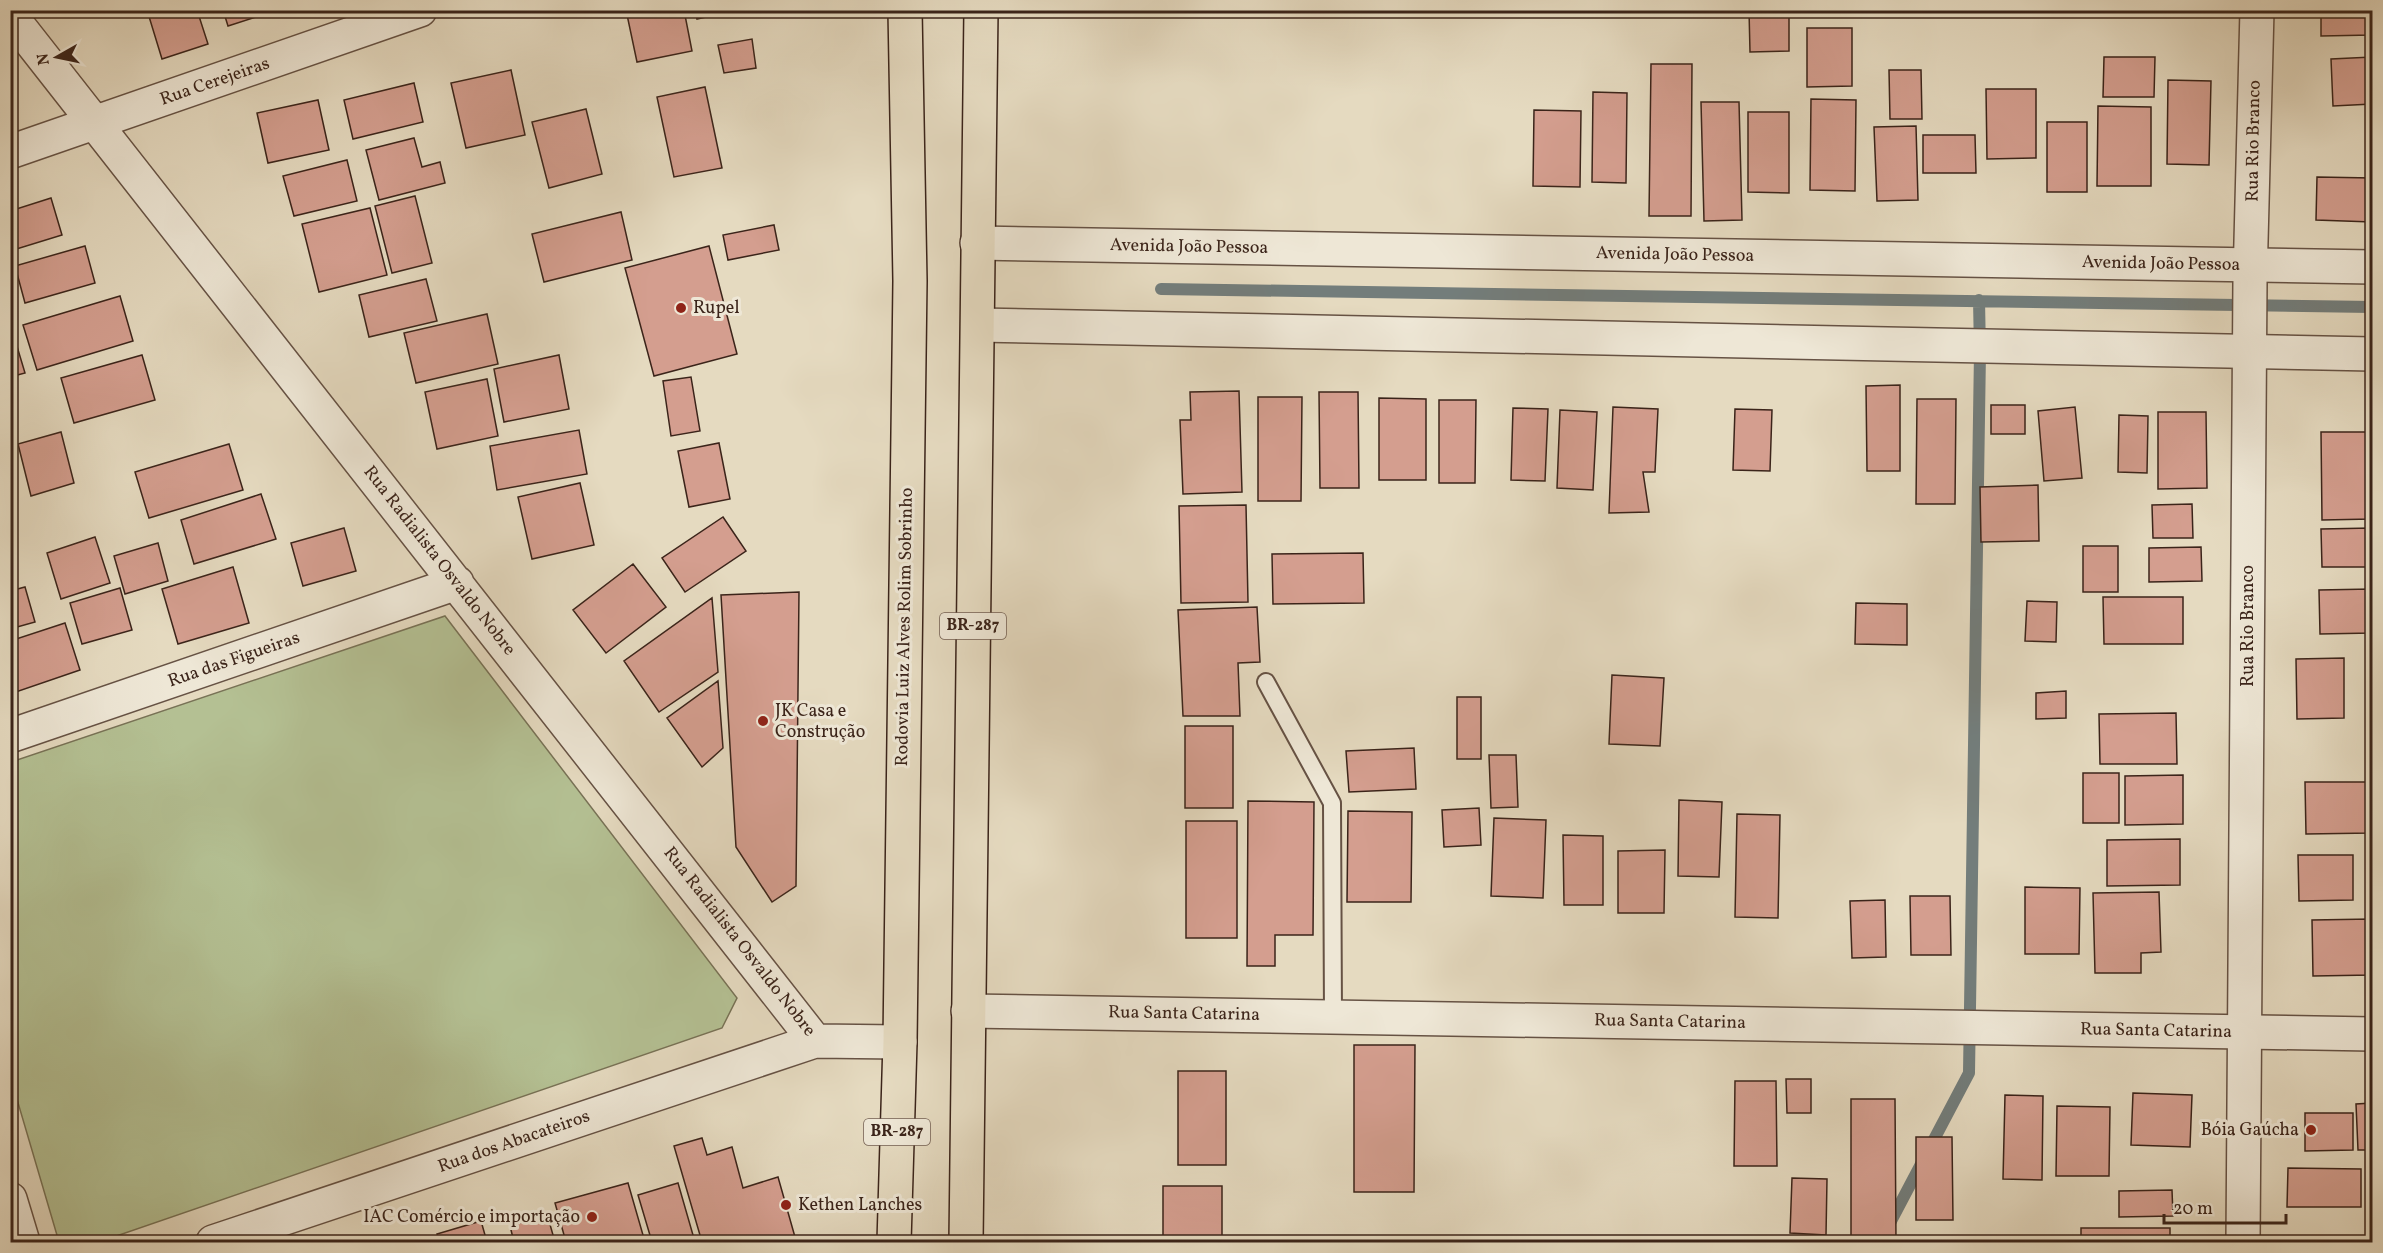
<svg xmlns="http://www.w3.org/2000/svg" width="2383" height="1253" viewBox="0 0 2383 1253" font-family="Vollkorn,serif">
<rect width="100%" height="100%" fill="#e5dac0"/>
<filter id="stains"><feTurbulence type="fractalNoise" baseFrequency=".00333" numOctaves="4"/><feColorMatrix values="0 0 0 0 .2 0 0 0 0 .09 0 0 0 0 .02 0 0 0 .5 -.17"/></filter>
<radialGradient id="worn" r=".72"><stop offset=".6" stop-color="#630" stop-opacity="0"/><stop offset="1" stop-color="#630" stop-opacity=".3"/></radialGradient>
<!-- green -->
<path fill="#b4c093" stroke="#787256" stroke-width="1.5" d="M445 616 737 998 722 1028 99 1242H59L11 1079V762Z"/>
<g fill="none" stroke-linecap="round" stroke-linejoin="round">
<!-- stream -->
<path stroke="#737d7b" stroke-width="12" d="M1161 289 2372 307
M1880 1242 1969 1073 1980 352 1979 300"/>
</g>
<!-- building -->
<path fill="#d49e8f" stroke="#3b241a" stroke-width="1.5" d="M147 10H197L208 44 162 59Z
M223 10H278L228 26Z
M626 10H684L692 51 637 62Z
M695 10H736L697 19Z
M1749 10H1789V51L1750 52Z
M2321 10H2372V35L2321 36Z
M1807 28H1852V86L1807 87Z
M752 39 756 68 724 73 718 45Z
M2104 57H2155L2154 97H2103Z
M2372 57V104L2333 106 2331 59Z
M1651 64H1692L1691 216H1649Z
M511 70 525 135 466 148 451 83Z
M1889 70H1921L1922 119H1890Z
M2168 80 2211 81 2209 165 2167 164Z
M414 83 423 122 353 139 344 100Z
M705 87 722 168 674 177 657 97Z
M1986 89H2036V158L1987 159Z
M1593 92 1627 93 1626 183 1592 182Z
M1811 99 1856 100 1855 191 1810 190Z
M318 100 329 150 268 163 257 113Z
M1701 102H1739L1742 220 1704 221Z
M2098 106 2151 107V186H2097Z
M586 109 602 174 549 188 532 122Z
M1534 110 1581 111 1580 187 1533 186Z
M1748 112H1789V193L1748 192Z
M2047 122H2087V192H2047Z
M1916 126 1918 200 1877 201 1874 127Z
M1923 135H1975L1976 173H1923Z
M414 138 422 167 440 162 445 183 379 200 366 150Z
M347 160 357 201 294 216 283 176Z
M2317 177 2372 178V222L2316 220Z
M415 196 432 263 392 273 375 206Z
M51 198 62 235 10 251V211Z
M370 208 387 275 319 292 302 224Z
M621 212 632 260 544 282 532 234Z
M774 225 779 250 728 260 723 235Z
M85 246 95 283 25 303 15 266Z
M709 246 737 354 654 376 625 268Z
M426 279 437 321 369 337 359 295Z
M120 296 133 341 37 370 23 325Z
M487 314 498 364 416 383 404 333Z
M10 323 25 373 10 377Z
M142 355 155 400 74 423 61 378Z
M559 355 569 409 504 422 494 369Z
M691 377 700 431 671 436 663 381Z
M487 379 498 436 437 449 425 392Z
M1900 385V471H1867L1866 386Z
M1239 391 1242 492 1183 494 1180 420H1191L1190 392Z
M1319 392H1358L1359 488H1320Z
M1258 397H1302L1301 501H1258Z
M1379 398 1426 399V480H1379Z
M1917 399H1956L1955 504H1916Z
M1439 400H1476L1475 483H1439Z
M1991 405H2025V434H1991Z
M1613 407 1658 409 1655 472H1643L1649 512 1609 513Z
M2075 407 2082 478 2044 481 2038 411Z
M1513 408 1548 409 1545 481 1511 480Z
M1735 409 1772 410 1770 471 1733 470Z
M1560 410 1597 412 1593 490 1557 488Z
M2158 412H2206L2207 488 2158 489Z
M2119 415 2148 416 2147 473 2118 472Z
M579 430 587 474 497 490 490 446Z
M61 432 74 483 31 496 18 444Z
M2321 432H2372V519L2322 520Z
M719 443 730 499 689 507 678 451Z
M229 444 243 490 149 518 135 472Z
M580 483 594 545 532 559 518 497Z
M2038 485 2039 541 1981 542 1980 487Z
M261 494 276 539 194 564 181 520Z
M2192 504 2193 538H2153L2152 505Z
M1246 505 1248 602 1181 603 1179 506Z
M723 517 746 551 685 592 662 558Z
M344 528 356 571 303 586 291 543Z
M2372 528V567H2322L2321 529Z
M95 537 110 583 61 599 47 553Z
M158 543 168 581 125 594 114 556Z
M2083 546H2118V592H2083Z
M2201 547 2202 581 2149 582V548Z
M1363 553 1364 603 1273 604 1272 554Z
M633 564 666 607 606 653 573 610Z
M233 567 249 623 178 644 162 589Z
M25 587 35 622 10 629V591Z
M120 588 132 630 82 644 70 603Z
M2372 589V633L2320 634 2319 590Z
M799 592 796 886 772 902 736 847 721 595Z
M2103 597H2183V644H2104Z
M712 598 718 672 659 712 624 661Z
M2027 601 2057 602 2056 642 2025 641Z
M1856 603 1907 604V645L1855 644Z
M1257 607 1260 662 1238 663 1240 716H1183L1178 610Z
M65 623 80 670 10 694V641Z
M2344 658V718L2297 719 2296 659Z
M1612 675 1664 678 1660 746 1609 744Z
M718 681 723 748 702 767 667 718Z
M2066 691V718L2036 719V693Z
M1457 697H1481V759H1457Z
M2176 713 2177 764H2100L2099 714Z
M1185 726H1233V808H1185Z
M1414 748 1416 789 1349 792 1346 751Z
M1489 755H1516L1518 807 1491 808Z
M2083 773H2119V823H2083Z
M2183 775V824L2125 825V776Z
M2305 782H2372V833L2306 834Z
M1679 800 1722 802 1719 877 1678 876Z
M1248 801 1314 802 1313 935H1275V966H1247Z
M1479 808 1481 845 1444 847 1442 810Z
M1348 811 1412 812 1411 902H1347Z
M1737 814 1780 815 1778 918 1735 917Z
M1494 818 1546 820 1543 898 1491 896Z
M1186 821H1237V938H1186Z
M1563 835 1603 836V905H1564Z
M2180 839V885L2107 886V840Z
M1665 850 1664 913H1618V851Z
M2298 855H2353V900L2299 901Z
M2025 887 2080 888 2079 954H2025Z
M2159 892 2161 952 2141 953V973H2095L2093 893Z
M1910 896H1950L1951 955H1911Z
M1885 900 1886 957 1852 958 1850 901Z
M2372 919V975L2313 976 2312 920Z
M1354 1045H1415L1414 1192H1354Z
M1178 1071H1226V1165H1178Z
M1786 1079H1811V1113H1787Z
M1735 1081H1776L1777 1166H1734Z
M2133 1093 2192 1095 2190 1147 2131 1145Z
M2005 1095 2043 1096 2042 1180 2003 1179Z
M1851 1099H1895L1896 1242H1851Z
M2372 1103V1150H2358L2356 1104Z
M2057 1106 2110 1107 2109 1176H2056Z
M2305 1113H2353V1150L2305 1151Z
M1916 1137H1952L1953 1220H1916Z
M702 1138 707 1155 732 1147 743 1188 778 1177 795 1237 777 1242H702L674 1146Z
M2288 1168 2361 1169V1207H2287Z
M1792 1178 1827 1179 1826 1235 1790 1233Z
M628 1183 645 1242H566L555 1203Z
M678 1183 695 1242H652L638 1195Z
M1163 1186H1222V1242H1163Z
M2172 1190 2173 1216 2119 1217V1191Z
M547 1214 555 1242H514L510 1226Z
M481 1221 487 1242H440L437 1234Z
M2081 1228H2170V1242H2081Z
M2354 1237V1242H2296L2295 1238Z"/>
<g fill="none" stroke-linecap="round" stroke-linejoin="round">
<!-- service casing -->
<g stroke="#665244" stroke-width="20">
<path id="service" d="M1266 682 1332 803 1333 1017"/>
</g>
<!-- minor casing -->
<g stroke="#665244" stroke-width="36">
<path id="minor" d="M10 15 815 1041
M10 152 420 10
M977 243 2372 267
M978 325 2372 354
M10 736 457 583
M968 1011 2372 1034
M213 1242 815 1041 900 1042"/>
</g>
<!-- tertiary casing -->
<g stroke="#665244" stroke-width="36">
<path id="tertiary" d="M10 1199 23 1242
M2243 1242 2250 280 2257 10"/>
</g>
<!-- trunk casing -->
<g stroke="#3b241a" stroke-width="36">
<path id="trunk" d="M894 1242 900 1042 910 281 905 10
M966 1242 981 10"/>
</g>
<!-- service -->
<use href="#service" stroke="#eee7d6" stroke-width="16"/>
<!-- minor -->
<use href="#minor" stroke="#eee7d6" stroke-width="33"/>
<!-- tertiary -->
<use href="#tertiary" stroke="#eee7d6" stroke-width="33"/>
<!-- trunk -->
<use href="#trunk" stroke="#e5dac0" stroke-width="33"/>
</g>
<!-- markers -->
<g fill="#8f2418" stroke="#eee7d6" stroke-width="2">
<circle cx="681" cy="308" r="6"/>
<circle cx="763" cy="721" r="6"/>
<circle cx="2311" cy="1130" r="6"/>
<circle cx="786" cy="1205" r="6"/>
<circle cx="592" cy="1217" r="6"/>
</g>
<g text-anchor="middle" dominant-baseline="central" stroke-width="6" stroke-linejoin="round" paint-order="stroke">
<!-- shield labels -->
<g fill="#eee7d6" stroke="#715e52" stroke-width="1.5">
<rect x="940" y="613" width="66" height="26" rx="4.5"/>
<rect x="864" y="1119" width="66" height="26" rx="4.5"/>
</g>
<g font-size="16" font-weight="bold" fill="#3b241a">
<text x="973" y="626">BR-287</text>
<text x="897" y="1132">BR-287</text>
</g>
<!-- street labels -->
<g font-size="18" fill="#3b241a" stroke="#eee7d6">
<text transform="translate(215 82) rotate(-19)">Rua Cerejeiras</text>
<text transform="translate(2254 141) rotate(-89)">Rua Rio Branco</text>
<text transform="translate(1189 247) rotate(1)">Avenida João Pessoa</text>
<text transform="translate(1675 255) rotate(1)">Avenida João Pessoa</text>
<text transform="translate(2161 264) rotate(1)">Avenida João Pessoa</text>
<text transform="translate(439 561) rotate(52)">Rua Radialista Osvaldo Nobre</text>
<text transform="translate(2248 626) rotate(-90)">Rua Rio Branco</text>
<text transform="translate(905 627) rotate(-89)">Rodovia Luiz Alves Rolim Sobrinho</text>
<text transform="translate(234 660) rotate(-19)">Rua das Figueiras</text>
<text transform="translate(739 942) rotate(52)">Rua Radialista Osvaldo Nobre</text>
<text transform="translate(1184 1014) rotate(1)">Rua Santa Catarina</text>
<text transform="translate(1670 1022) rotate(1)">Rua Santa Catarina</text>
<text transform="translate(2156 1031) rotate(1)">Rua Santa Catarina</text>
<text transform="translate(514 1142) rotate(-19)">Rua dos Abacateiros</text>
</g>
<!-- poi labels -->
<g font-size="18" fill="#3b241a" stroke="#eee7d6" text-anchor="start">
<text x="693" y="308">Rupel</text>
<text x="775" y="711">JK Casa e<tspan x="775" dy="21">Construção</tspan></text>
<text x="2299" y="1130" text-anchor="end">Bóia Gaúcha</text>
<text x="798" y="1205">Kethen Lanches</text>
<text x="580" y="1217" text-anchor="end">IAC Comércio e importação</text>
</g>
</g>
<!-- margin -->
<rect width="2383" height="1253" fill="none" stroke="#e5dac0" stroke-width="36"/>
<rect x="12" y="12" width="2359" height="1229" fill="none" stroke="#3b241a" stroke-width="3"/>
<rect x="18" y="18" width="2347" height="1217" fill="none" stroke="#3b241a" stroke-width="1.5"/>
<!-- north arrow -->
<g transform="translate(57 57) rotate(261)" stroke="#eee7d6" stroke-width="4.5" paint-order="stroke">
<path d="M0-4.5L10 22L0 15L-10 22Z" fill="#3b241a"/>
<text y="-9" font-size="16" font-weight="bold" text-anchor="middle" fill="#3b241a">N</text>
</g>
<!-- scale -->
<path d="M2164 1214v9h122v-9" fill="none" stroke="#3b241a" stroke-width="3"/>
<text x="2173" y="1214" font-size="18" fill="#3b241a" stroke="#eee7d6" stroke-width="4.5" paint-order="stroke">20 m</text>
<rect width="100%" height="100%" filter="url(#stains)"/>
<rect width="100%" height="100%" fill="url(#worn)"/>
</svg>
